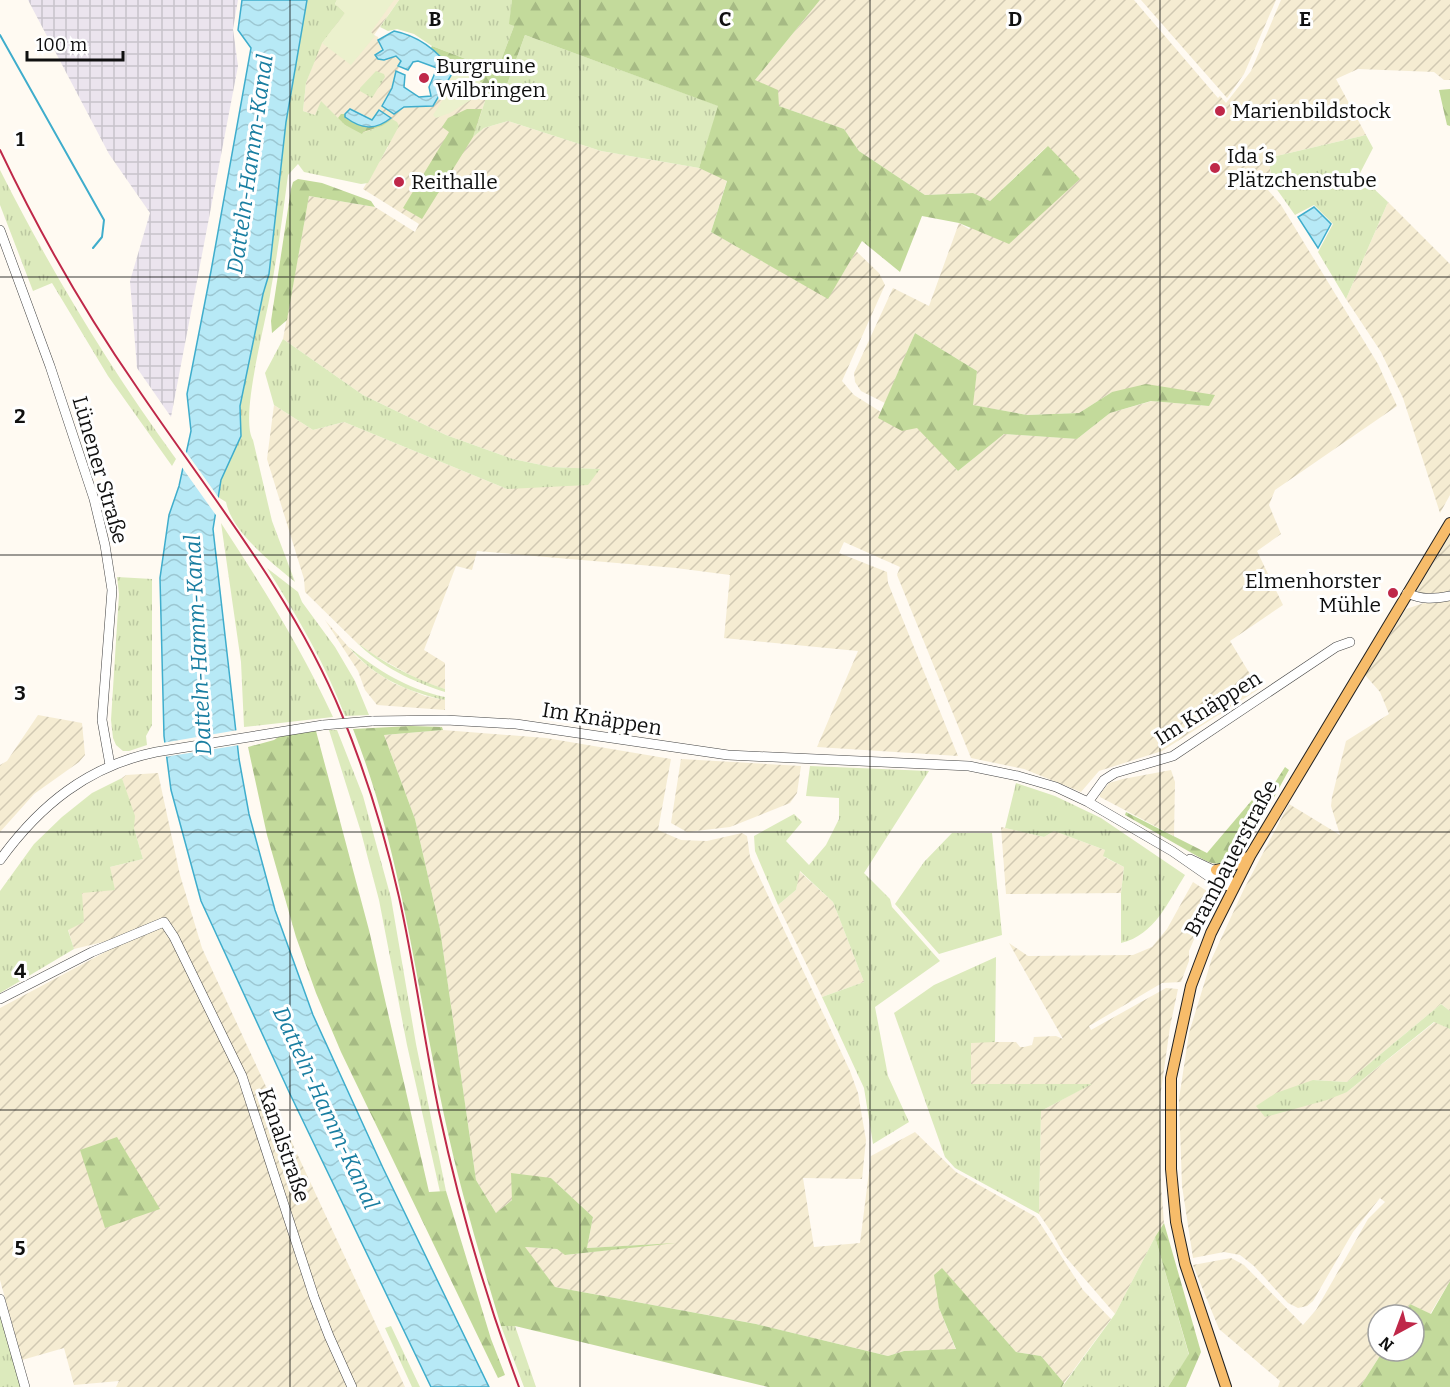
<svg xmlns="http://www.w3.org/2000/svg" width="1450" height="1387" viewBox="0 0 1450 1387" font-family="Bitter,serif">
<defs>
<pattern id="industrial-grid" width="8" height="8" patternUnits="userSpaceOnUse" patternTransform="scale(1.5)"><rect width="8" height="8" fill="#ebe4ee"/><path d="M0 4h8M4 0v8" fill="none" stroke="#c8c3cb"/></pattern>
<pattern id="farmland-furrows" width="10" height="10" patternUnits="userSpaceOnUse" patternTransform="scale(1.5)"><rect width="10" height="10" fill="#f5ecd2"/><path d="M-1 1l2-2M0 10L10 0M9 11l2-2" fill="none" stroke="#d1c9b3"/></pattern>
<pattern id="grass-tufts" width="24" height="20" patternUnits="userSpaceOnUse" patternTransform="scale(1.5)"><rect width="24" height="20" fill="#dceabc"/><path d="M3 7l-1-3M5 7V3M7 7l1-3M15 17l-1-3M17 17v-4M19 17l1-3" fill="none" stroke="#bcc8a1"/></pattern>
<pattern id="forest-firs" width="22" height="20" patternUnits="userSpaceOnUse" patternTransform="scale(1.5)"><rect width="22" height="20" fill="#c3da9b"/><path d="M5 1l3.5 6h-7zM16 11l3.5 6h-7z" fill="#a6ba84"/></pattern>
<pattern id="water-waves" width="16" height="10" patternUnits="userSpaceOnUse" patternTransform="scale(1.5)"><rect width="16" height="10" fill="#b7e9f6"/><path d="M0 5q4-4 8 0t8 0" fill="none" stroke="#9cc7d2"/></pattern>
</defs>
<rect width="100%" height="100%" fill="#fffaf2"/>
<!-- industrial -->
<path fill="url(#industrial-grid)" d="M28 0H238L233 29 238 66 171 417 137 368 130 281 150 213 109 154Z"/>
<!-- farmland -->
<path fill="url(#farmland-furrows)" d="M337 0H399L374 35 378 37 384 60 396 56 401 61 392 88 404 107 433 106 453 72 458 67 485 85V101L474 136 484 128 508 121 601 151 699 168 727 180 711 232 828 298 856 251 879 273 885 285 842 381 854 395 881 412 879 418 917 427 958 471 1004 434 1077 439 1110 413 1152 401 1208 406 1112 392 1079 413 1027 415 972 405 977 371 915 333 885 403 861 391 855 382 854 373 893 288 929 306 959 223 969 229 1047 146 990 201 972 193 925 195 859 151 844 129 779 106 755 80 820 0H1134L1218 98 1220 96 1226 103 1251 71 1281 0H1450V80H1444L1434 72 1358 69 1336 79 1366 135 1268 158 1273 184 1268 190 1281 205 1378 364 1397 406 1275 490 1269 505 1281 534 1257 551 1283 605 1230 641 1259 689 1162 751 1099 771 1081 792 1024 769 971 758 897 575 900 567 844 542 839 553 887 572 888 583 958 756 817 747 858 651 724 638 730 575 676 568 477 551 472 570 456 566 424 650 445 663V689L421 681 374 655 356 642 305 592 304 579 267 459 274 405 313 430 344 422 507 489 599 469 551 467 513 459 446 435 363 395 283 339 309 196 375 207 415 232 419 224 363 189 388 147 345 125 321 102 315 115 303 111 306 83Z
M1141 0H1276L1244 74 1227 98Z
M1388 202 1450 264V495L1440 513 1403 398 1381 352 1346 299Z
M1450 535V593L1426 596 1416 592Z
M1450 600V1011L1441 1004 1347 1082 1313 1080 1347 1092 1435 1022 1450 1029V1281L1430 1314 1410 1304 1404 1315H1378V1351H1383L1360 1387H1278L1280 1381 1219 1329 1193 1265 1231 1258 1244 1265 1303 1325 1316 1310 1368 1219 1385 1202 1380 1198 1353 1232 1313 1301 1307 1306 1298 1308 1288 1303 1254 1266 1240 1255 1224 1252 1193 1258 1182 1186 1179 1099 1189 1033 1212 958 1244 889 1289 804 1340 835 1331 806 1332 797 1346 741 1389 714 1380 692 1365 675 1406 609 1424 603Z
M325 620 358 658 374 671 393 683 425 696 445 700V710L377 705 365 690 358 671Z
M38 715 82 723 85 755 79 762 34 794 0 832V765L7 761Z
M443 730 546 738 671 759 658 830 681 840 707 841 742 833 747 836 750 857 850 1071 858 1093 866 1140 862 1179 803 1178 814 1247 860 1243 871 1156 915 1132 956 1172 1036 1217 1083 1290 1111 1319 1064 1383 1041 1356 1016 1352 942 1269 939 1308 956 1350 904 1351 888 1356 756 1324 555 1287 524 1247 557 1249 566 1255 661 1244 587 1248 593 1217 551 1178 512 1200 496 1213 476 1180 440 929 415 819 384 735Z
M681 759 801 766 797 793 790 803 730 827 687 832 671 823Z
M1171 770 1175 782 1174 836 1100 797V794L1109 783 1123 779Z
M158 773 180 875 202 948 405 1387H356L329 1328 247 1082 173 926 166 930 235 1071 249 1105 301 1263 318 1322 347 1387H116L119 1381 74 1385 64 1348 22 1360 0 1280V1008L109 950 103 942 74 949 68 929 82 893 110 867 143 859 134 828V816L122 778 126 775Z
M1001 827 1044 837 1054 831 1105 850 1104 857 1124 867 1121 893 1006 894Z
M799 871 833 902 864 982 822 997 778 905 796 890Z
M1193 882 1213 895 1189 951V961L1181 982 1162 983 1089 1026 1091 1030 1166 988 1178 989 1170 1027 1160 1098V1171L1164 1223 1155 1237 1115 1314 1064 1255 1052 1233 1039 1214 1041 1111 1091 1084H971V1042H1016L1020 1047H1024L1032 1045 1034 1037 1056 1036 1063 1039 1009 943 1028 956 1133 955 1152 947 1167 929Z"/>
<!-- grass -->
<path fill="url(#grass-tufts)" d="M307 0H337L335 4 345 13 322 43 306 83 303 111 315 115 321 101 345 125 362 133 382 126 392 119 397 122 399 126 368 183 361 184 304 172 298 164 288 175C283 213 278 251 271 289 267 319 239 417 253 440L272 521 295 582C272 563 232 532 226 502L218 497 221 480 240 436V406L263 294 269 274 286 122Z
M399 0H512L510 23 514 26 497 71 432 46 414 34 397 29 388 31 380 27Z
M525 35 719 106 699 168 601 151 508 121 484 128 473 137 485 101V85L505 90Z
M376 71 384 74 385 77 372 98 360 91V88Z
M1366 135 1373 148 1359 175 1388 202 1346 299 1318 252 1333 224 1314 205 1295 215 1273 184 1268 158Z
M0 170C51 271 109 367 176 459L172 466 108 376 52 283 33 291 0 205Z
M283 339 363 395 446 435 513 459 551 467 600 469 588 485 507 489 344 422 313 430 274 405 265 373Z
M221 523C262 586 302 649 333 717L244 727 241 662Z
M267 568 298 592 302 602 335 647 355 681 369 715 345 716C325 663 297 616 267 568Z
M117 577 152 579V725L146 736 147 745 129 751H123L116 745 113 738 111 720 119 594Z
M356 642C384 663 412 678 445 689V692C411 681 382 667 356 642Z
M349 647C378 671 408 689 445 697V700C408 692 373 677 349 647Z
M329 730H337L363 796 391 898 416 1044 446 1191 440 1192 407 1045 379 900 361 832Z
M810 766 929 771 864 873 890 899 892 907 940 961 875 1007 888 1076 909 1122 873 1144 864 1088 822 997 864 982 833 902 800 871 796 890 778 905 755 851 754 836 794 814 802 822 786 841 809 865 826 845 839 819V798L806 796Z
M122 778 135 816 134 828 143 859 110 867 115 890 82 893 84 922 68 930 74 949 0 993V891L34 844 62 817 92 793Z
M1016 783 1055 796 1101 818 1185 875C1168 902 1155 935 1121 943V893L1124 867 1103 856 1105 850 1054 831 1044 837 1005 828Z
M952 833H992L1002 935 939 954 895 904 924 862Z
M996 957 995 1042 971 1043V1084H1092L1041 1111 1039 1214 955 1168 945 1157 894 1013 934 985Z
M1441 1004 1450 1011V1029L1434 1022 1347 1092 1327 1100 1265 1117 1256 1106 1276 1093 1313 1080 1347 1082Z
M1155 1237 1189 1355 1168 1387H1062L1115 1314Z
M0 1311 21 1387H0Z
M391 1326 420 1387H412L385 1328Z
M501 1326H515L536 1387H524Z"/>
<!-- forest -->
<path fill="url(#forest-firs)" d="M512 0H820L755 80 778 90 779 106 844 129 859 151 925 195 973 193 990 201 1048 146 1080 179 1009 244 959 223 922 216 900 272 862 241 828 299 711 232 727 181 699 168 718 106 525 35 505 90 485 85 459 68 453 72 443 58 430 49 432 46 497 71 514 26 509 24Z
M1450 89V126L1447 125 1439 90Z
M467 109H482L473 137 422 219 403 208 449 132 442 127 448 118Z
M341 114H345V117L386 122 392 119 382 126 363 132 362 134 345 125 338 118Z
M298 179 322 183 371 201 375 207 309 196 287 320 272 333 271 321 291 189 293 182Z
M915 333 977 371 973 405 1027 415 1079 413 1112 392 1146 384 1215 395 1209 406 1151 401 1110 413 1077 439 1004 434 958 471 917 428 902 431 878 418Z
M411 726 442 727 443 730 384 735 415 819 440 929 476 1180 496 1213 512 1200 511 1173 551 1178 593 1217 587 1248 676 1243 565 1255 557 1249 525 1247 555 1287 756 1324 888 1356 904 1351 956 1349 939 1308 934 1275 942 1268 1016 1352 1041 1356 1064 1383 1062 1387H768L515 1326H501C480 1256 459 1186 444 1115 416 985 402 853 353 729Z
M316 731 369 930 429 1192 446 1191 491 1339 505 1375 498 1378 341 1052 316 993 296 937 267 835 248 747 274 740 280 736Z
M1285 767 1289 770C1277 791 1245 856 1223 863 1216 865 1211 863 1204 860L1125 815 1126 812 1207 853 1252 800 1258 809Z
M117 1137 160 1209 105 1228 80 1150Z
M1164 1223 1201 1352 1186 1387H1168L1189 1354 1155 1237Z
M1450 1281V1387H1360L1383 1351H1414V1315H1404L1410 1304 1431 1314Z"/>
<!-- pitch -->
<path fill="#ebf1cd" d="M337 0H394L371 32 375 36 351 65 322 43 345 13 335 4Z
M458 67 485 85V91L450 113 436 118 433 115 450 89 449 86 453 72Z"/>
<!-- water -->
<path fill="url(#water-waves)" stroke="#3fadcc" stroke-width="1.5" d="M242 0H307L286 122 269 274 263 294 240 406 241 436 221 480 213 529 239 759 249 814 275 910 313 1015 383 1168 489 1387H431L290 1094 201 901 171 790 164 736 160 578 169 515 179 486 191 431 187 394 211 271 251 48 238 30Z
M394 31C419 36 439 52 453 72L433 106 404 107 394 114 382 106 392 88 396 71 405 75 404 87 419 97 431 96 429 87 437 68 418 61 413 62 408 70 398 66 401 61 396 56 384 60 378 59 375 55 383 50 378 40Z
M350 109 372 120 379 110 391 118C375 131 361 129 345 117V114Z
M1314 207 1331 224 1318 248 1298 217Z"/>
<!-- pier -->
<path fill="#fffaf2" d="M184 449 221 501 218 518 181 466Z
M238 730 240 745 164 757 162 743Z"/>
<g fill="none" stroke-linecap="round" stroke-linejoin="round">
<!-- stream -->
<path stroke="#3fadcc" stroke-width="2" d="M0 35 104 220 102 237 93 248"/>
<!-- minor casing -->
<g stroke="#434343" stroke-width="10">
<path id="minor" d="M0 230 50 366 94 499 105 545 112 590 102 720 110 765
M1407 593C1422 600 1434 599 1450 596
M372 721 446 720 516 724 728 755 969 766 1018 776 1056 787 1088 802 1172 851 1221 885 1234 886
M1088 802 1104 780 1115 773 1173 756 1336 647 1350 642
M1190 859 1226 876 1234 886
M0 860C40 805 88 766 156 752L323 725
M0 999 92 952 164 922 174 937 242 1076 314 1297 329 1336 352 1387
M0 1299 25 1387"/>
</g>
<!-- major casing -->
<g stroke="#212121" stroke-width="12">
<path id="major" d="M1216 870 1230 867 1250 856
M1226 1387 1185 1264 1176 1222 1171 1169V1078L1191 986 1211 933 1250 856 1450 523"/>
</g>
<!-- minor -->
<use href="#minor" stroke="#fff" stroke-width="9"/>
<!-- major -->
<use href="#major" stroke="#f7bc6a" stroke-width="10"/>
<!-- rail -->
<path stroke="#bf2849" stroke-width="2" d="M0 150C39 232 84 311 136 386 208 493 293 595 342 715 366 774 385 835 399 897 415 968 424 1041 439 1112 459 1205 486 1298 519 1387"/>
<!-- minor-bridge casing -->
<g stroke="#434343" stroke-width="10" stroke-linecap="butt">
<path id="minor-bridge" d="M323 725 372 721"/>
</g>
<!-- minor-bridge -->
<use href="#minor-bridge" stroke="#fff" stroke-width="9"/>
</g>
<!-- grid -->
<path fill="none" stroke="#101010" stroke-width="1.5" stroke-opacity="0.55" d="M290 0V1387M580 0V1387M870 0V1387M1160 0V1387M0 277H1450M0 555H1450M0 832H1450M0 1110H1450"/>
<!-- markers -->
<g fill="#bf2849" stroke="#fff" stroke-width="2">
<circle cx="424" cy="78" r="6"/>
<circle cx="1220" cy="111" r="6"/>
<circle cx="1215" cy="168" r="6"/>
<circle cx="399" cy="182" r="6"/>
<circle cx="1393" cy="593" r="6"/>
</g>
<g text-anchor="middle" dominant-baseline="central" stroke-width="6" stroke-linejoin="round" paint-order="stroke">
<!-- poi labels -->
<g font-size="21" fill="#101010" stroke="#fff" text-anchor="start">
<text x="436" y="66">Burgruine<tspan x="436" dy="24">Wilbringen</tspan></text>
<text x="1232" y="111">Marienbildstock</text>
<text x="1227" y="156">Ida´s<tspan x="1227" dy="24">Plätzchenstube</tspan></text>
<text x="411" y="182">Reithalle</text>
<text x="1381" y="581" text-anchor="end">Elmenhorster<tspan x="1381" dy="24">Mühle</tspan></text>
</g>
<!-- street labels -->
<g font-size="21" fill="#101010" stroke="#fff">
<text transform="translate(100 470) rotate(74)">Lünener Straße</text>
<text transform="translate(1208 708) rotate(-32)">Im Knäppen</text>
<text transform="translate(602 719) rotate(9)">Im Knäppen</text>
<text transform="translate(1231 858) rotate(-62)">Brambauerstraße</text>
<text transform="translate(284 1145) rotate(71)">Kanalstraße</text>
</g>
<!-- water labels -->
<g font-size="22" font-style="italic" fill="#197ea1" stroke="#fff">
<text transform="translate(250 164) rotate(-82)">Datteln-Hamm-Kanal</text>
<text transform="translate(198 645) rotate(-93)">Datteln-Hamm-Kanal</text>
<text transform="translate(326 1108) rotate(65)">Datteln-Hamm-Kanal</text>
</g>
</g>
<g font-size="20" text-anchor="middle" font-weight="bold" fill="#101010" stroke="#fff" stroke-width="6" stroke-linejoin="round" paint-order="stroke">
<text x="435" y="26">B</text>
<text x="725" y="26">C</text>
<text x="1015" y="26">D</text>
<text x="1305" y="26">E</text>
<text x="20" y="146">1</text>
<text x="20" y="423">2</text>
<text x="20" y="700">3</text>
<text x="20" y="978">4</text>
<text x="20" y="1255">5</text>
</g>
<!-- north arrow -->
<g transform="translate(1396 1333) rotate(221)"><circle r="28" fill="#ffffff" stroke="#9f9f9f" stroke-width="1.5"/>
<path d="M0-4.5L10 22L0 15L-10 22Z" fill="#bf2849"/>
<text y="-9" font-size="16" font-weight="bold" text-anchor="middle" fill="#101010">N</text>
</g>
<!-- scale -->
<path d="M27 51v9h96v-9" fill="none" stroke="#101010" stroke-width="3"/>
<text x="36" y="51" font-size="18" fill="#101010" stroke="#ffffff" stroke-width="4.5" paint-order="stroke">100 m</text>
</svg>
